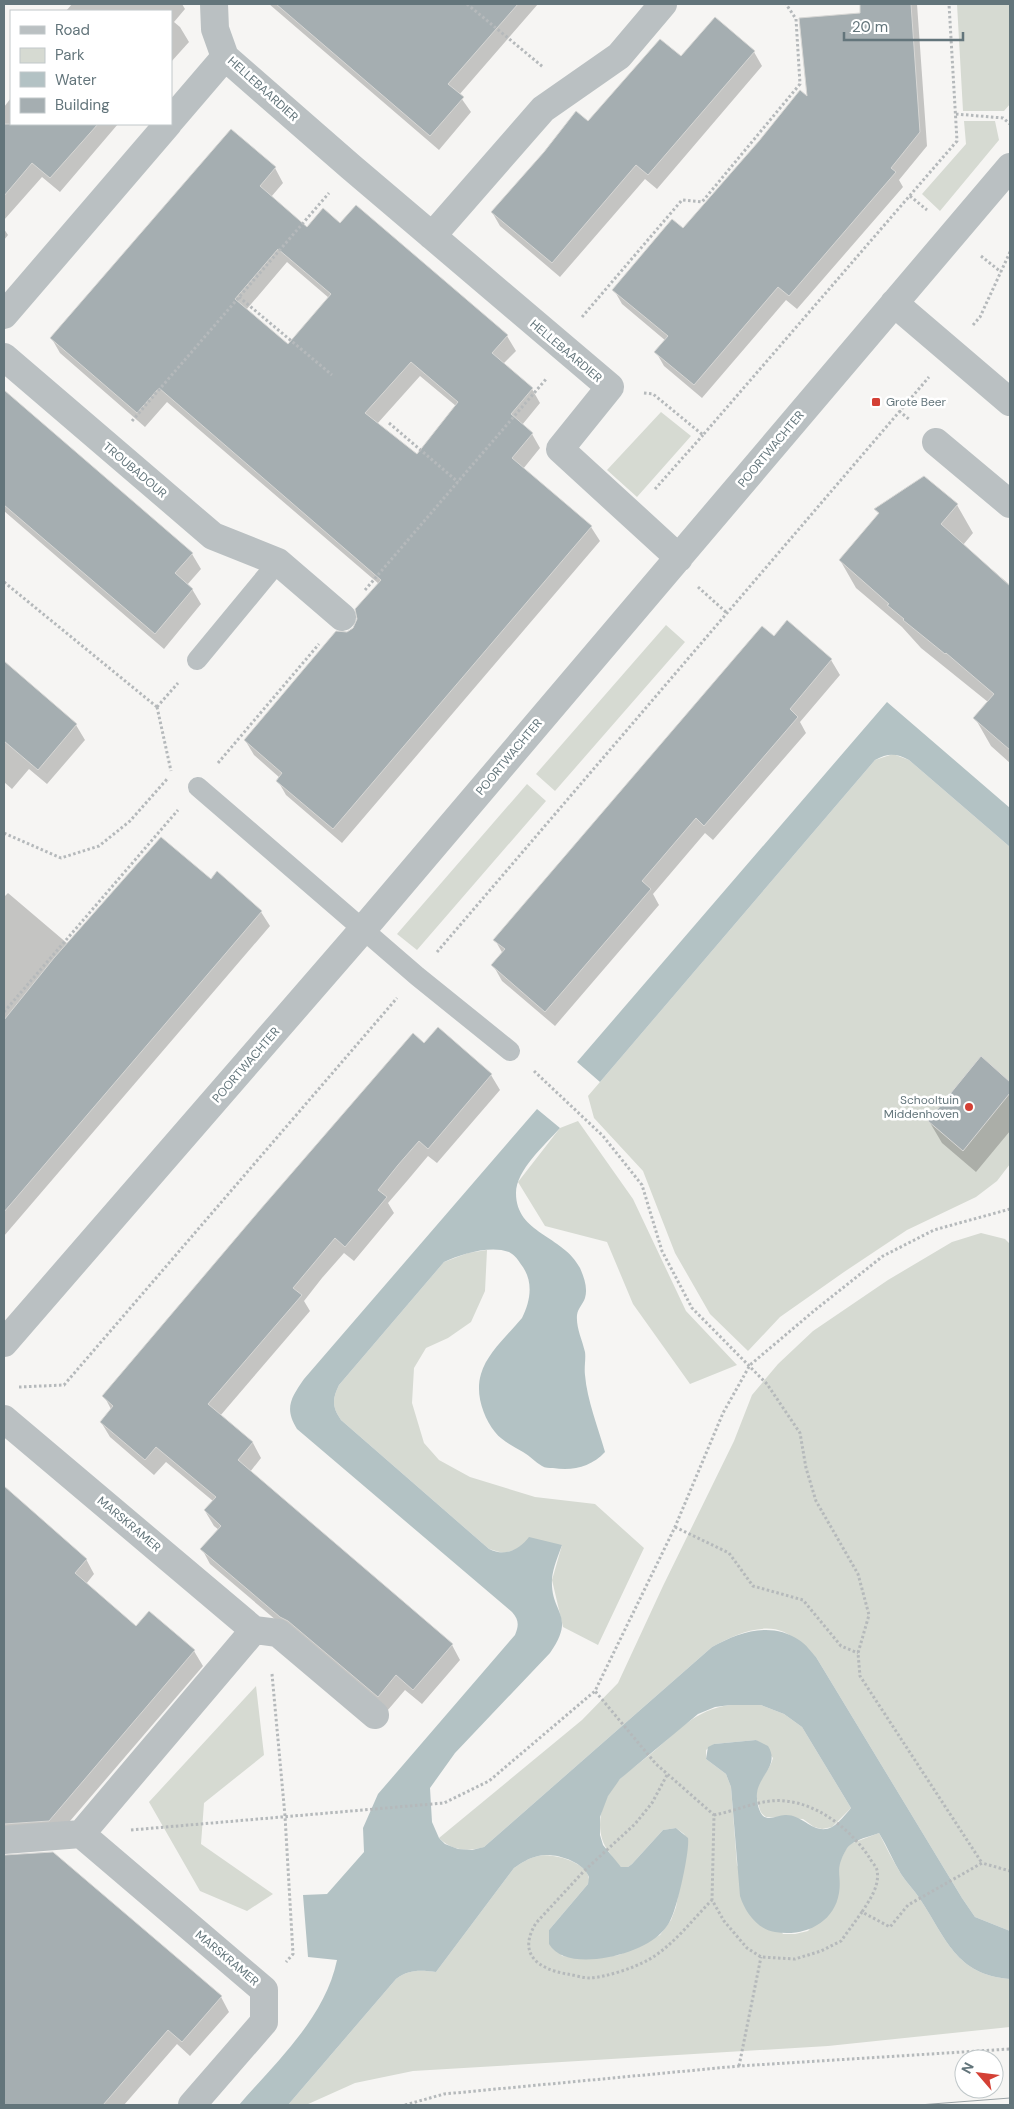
<svg xmlns="http://www.w3.org/2000/svg" width="1014" height="2109" viewBox="0 0 1014 2109" font-family="'DM Sans',sans-serif">
<rect width="100%" height="100%" fill="#f6f5f3"/>
<!-- green -->
<path fill="#d6dad2" d="M957 4H1010V104L1004 111H963Z
M964 121H995L999 140 940 211 922 194 966 144Z
M661 412 691 436 637 497 607 470Z
M666 625 685 642 555 791 536 774Z
M893 754 909 760 1010 847V1164L997 1181 976 1197 907 1230 844 1272 780 1317 748 1351 710 1314 675 1253 643 1171 594 1118 588 1096 875 760Z
M527 784 546 801 417 950 397 934Z
M578 1121 633 1199 686 1311 737 1365 690 1384 633 1304 607 1242 545 1226 518 1182 560 1128Z
M981 1233 1005 1239 1010 1244V1931L975 1917 962 1898 816 1657C806 1649 795 1637 784 1632 761 1622 732 1636 712 1647L484 1847C467 1852 453 1851 439 1838L582 1720 618 1683 663 1586 734 1441 752 1395 778 1364 813 1331 888 1280 952 1242Z
M487 1250 485 1291 471 1322 448 1338 426 1348 414 1368 412 1403 424 1443 439 1460 470 1477 535 1497 595 1504 644 1548 598 1645 563 1627 552 1580 562 1545 524 1544 515 1550 503 1553 489 1549 341 1420C332 1407 332 1399 339 1385L444 1262 468 1253Z
M256 1686 264 1755 204 1803 201 1844 273 1894 247 1911 200 1891 149 1802Z
M730 1705H761L784 1714 802 1727 851 1808 832 1827 822 1829 814 1827 803 1819 766 1817C760 1813 760 1810 758 1803 752 1782 768 1776 773 1758L756 1740 714 1744 706 1750V1759L726 1774 731 1787 737 1865 783 1934H795L808 1931 838 1895V1865L846 1849 850 1844 879 1833C886 1847 893 1861 901 1874 907 1883 914 1890 920 1899 946 1938 956 1975 1010 1979V2027L828 2046 413 2071 355 2083 306 2105H288L396 1979C409 1969 421 1970 436 1972L514 1868C521 1863 529 1858 538 1856 552 1852 596 1864 588 1884L549 1930 562 1956 589 1959 619 1955 660 1935 671 1920 676 1907 688 1842 684 1834 676 1828 663 1830 632 1864 628 1867H621C615 1863 613 1857 609 1852 592 1830 601 1798 620 1779 630 1769 643 1761 653 1752 679 1730 695 1710 730 1705Z"/>
<!-- water -->
<path fill="#b3c2c4" d="M887 702 1010 808V847L909 760C896 753 888 753 875 760L600 1082 577 1062Z
M537 1109 560 1128C545 1145 516 1170 516 1193 516 1234 563 1235 580 1268 584 1277 588 1288 585 1298 583 1304 578 1308 577 1315 576 1328 582 1339 585 1352 586 1359 584 1367 585 1375 587 1400 598 1427 605 1452 591 1467 573 1471 553 1468 549 1468 545 1468 542 1466 535 1462 530 1456 523 1452 513 1446 502 1441 495 1432 483 1417 475 1393 481 1374 487 1353 508 1335 522 1318 531 1300 534 1280 520 1263 518 1259 513 1254 509 1252 490 1245 461 1254 444 1262L339 1385C332 1399 332 1407 341 1420L489 1549C505 1557 519 1550 529 1537L562 1545C558 1556 553 1568 552 1579 550 1614 577 1614 550 1653L455 1753 430 1788 432 1822 439 1838 445 1844 458 1849 472 1850 484 1847 712 1647C739 1632 771 1621 799 1640 806 1644 811 1652 816 1657L962 1898 975 1917 1010 1931V1979C956 1975 946 1938 920 1899 914 1890 907 1883 901 1874 893 1861 887 1846 879 1833 869 1837 851 1840 846 1850 834 1871 842 1874 839 1893 834 1924 803 1937 775 1932 757 1929 745 1912 740 1896L731 1787 726 1774 706 1759 708 1747 714 1744 756 1740 768 1746C781 1767 755 1777 757 1798 757 1803 759 1812 763 1816 770 1821 778 1815 785 1815 803 1814 814 1836 832 1827 839 1823 846 1814 851 1808L802 1727 784 1714 761 1705H730L715 1707 698 1714 620 1779 608 1796 600 1817V1835L603 1845 621 1867H628L632 1864 663 1830 676 1828 688 1838C690 1851 677 1909 670 1921 668 1925 664 1930 661 1933 641 1955 566 1974 549 1944V1930L588 1884 589 1877C583 1861 554 1852 538 1856 529 1858 521 1863 514 1868L436 1972C421 1970 409 1969 396 1979L288 2105H239C276 2062 325 2018 337 1960L308 1957 303 1895 327 1894 364 1852 363 1828 378 1794 515 1635C519 1625 519 1620 512 1612L297 1429C284 1408 291 1398 304 1379Z"/>
<!-- shadow -->
<path fill="#0003" fill-rule="evenodd" d="M72 4H182L185 9 174 22 180 27 189 42 171 62V11H66Z
M269 4H538L459 95 471 112 439 150Z
M861 4H917L927 146 899 180 903 187 797 309 786 300 702 398 664 366 656 352 666 341 622 304 614 290 683 229 809 99 862 14Z
M754 52 762 66 657 189 645 179 560 277 500 226 492 212 588 123 682 58Z
M11 98V124H118L60 192 42 177 4 220V107Z
M275 168 283 183 271 197 308 228 340 225 356 207 507 336 516 351 503 364 532 389 540 403 522 425 532 434 540 448 523 469 591 527 600 541 342 843 286 795 278 781 280 778 254 755 245 740 347 633 354 628 379 584 167 402 145 427 60 353 52 339ZM287 262 329 298 288 346 246 310ZM420 376 456 406 418 456 377 424Z
M4 229 8 235 4 240Z
M4 392 192 554 201 569 187 585 192 589 201 604 164 649 4 511Z
M924 477 957 505 973 533 963 545 1010 585V763L991 746 975 718 988 702 921 648 902 627 856 588 840 560 879 515 876 509Z
M774 638 831 660 840 675 800 722 806 733 713 840 705 833 653 894 659 905 555 1026 502 981 493 965 503 954 495 940Z
M4 663 76 725 85 740 47 784 29 769 12 789 4 782Z
M211 880 261 912 270 926 4 1236V897L8 893 68 944Z
M424 1045 491 1075 500 1090 437 1163 428 1156 407 1181 388 1203 394 1213 354 1261 344 1253 322 1278 304 1301 310 1311 220 1416 253 1443 261 1458 250 1472 452 1645 460 1660 422 1704 405 1690 387 1711 290 1632 210 1564 202 1549 219 1530 214 1526 205 1511 213 1501 166 1462 154 1475 110 1437 101 1422 111 1409 104 1396Z
M981 1058 1010 1083V1131L976 1172 942 1143 929 1121Z
M4 1488 86 1559 94 1574 86 1584 136 1628 149 1613 194 1651 203 1666 58 1835 4 1841Z
M4 1857 221 1997 229 2012 190 2056 177 2044 124 2105H4V1990L24 1953 4 1955Z"/>
<!-- building -->
<path fill="#a5aeb1" stroke="#d7d7d5" fill-rule="evenodd" d="M276 4H518L448 84 464 97 430 136Z
M860 4H911L920 132 891 168 896 172 789 296 778 287 694 385 654 352 668 336 612 290 672 219 683 228 759 141 800 90 807 96 799 18 860 13Z
M715 17 755 51 648 175 636 165 552 263 491 212 544 152 576 111 588 121 660 39 681 56Z
M4 124H98L50 178 32 163 4 196Z
M231 129 276 167 260 186 307 227 323 208 340 223 356 205 508 335 492 353 533 388 511 414 533 433 512 458 592 526 333 829 276 781 282 773 244 740 336 631 347 632 353 628 357 619 355 609 381 580 159 388 137 413 50 338ZM278 249 331 294 288 344 235 299ZM411 362 458 402 417 454 365 413Z
M4 390 193 553 175 573 193 589 155 634 4 505Z
M924 476 958 504 941 524 1010 586V750L973 718 994 694 946 653 945 654 903 620 904 619 887 605 889 604 839 560 879 513 874 509Z
M787 620 832 659 790 709 798 717 704 826 696 818 642 881 651 889 545 1012 491 965 505 949 493 940 762 626 774 636Z
M4 661 77 724 38 770 4 741Z
M161 837 211 879 217 871 262 911 4 1212V1020L54 958Z
M438 1027 492 1074 428 1149 419 1141 398 1165 378 1190 387 1197 345 1247 335 1238 293 1288 302 1295 208 1404 253 1442 238 1460 453 1644 413 1690 396 1675 378 1697 288 1621 280 1617 200 1549 221 1526 204 1510 216 1497 156 1447 145 1460 100 1422 113 1406 102 1396 259 1211 413 1033 424 1043Z
M981 1056 1010 1082V1093L963 1151 928 1121Z
M4 1486 87 1559 75 1573 136 1626 149 1611 195 1650 49 1821 4 1824Z
M53 1852 222 1996 182 2042 168 2030 103 2105H4V1855Z"/>
<g fill="none" stroke-linecap="round" stroke-linejoin="round">
<!-- path -->
<path stroke="#b5b9bb" stroke-width="3" stroke-dasharray="2.5 2.5" stroke-linecap="butt" d="M467 4 543 67
M956 114 1003 118 1010 124
M910 196 927 210
M981 256 1001 272
M239 297 332 375
M582 317 682 200 702 202 800 84 796 19 786 4
M973 325 980 317 1010 252
M644 393 653 394 703 435 957 141 949 4
M899 411 910 420
M132 421 329 193
M389 423 458 482
M655 489 703 435
M4 582 157 707
M698 587 727 613
M365 590 547 378
M157 707 171 771
M157 707 178 683
M218 763 319 644
M4 833 61 858 99 846 130 821 168 778
M437 952 929 377
M4 1012 178 810
M534 1071 603 1136 642 1185 662 1251 692 1308 767 1384 800 1433 806 1468 816 1501 858 1574 869 1615 858 1653 860 1676 982 1863
M1010 1209 934 1230 883 1256 815 1310 750 1365 723 1413 675 1527 595 1691 656 1764 714 1815 712 1900 724 1921 747 1948 761 1957 795 1959 821 1951 841 1941 862 1912 890 1927 908 1905 982 1863 1010 1871
M19 1387 64 1385 397 998
M675 1527 729 1553 753 1586 803 1600 841 1646 858 1653
M272 1674 285 1816 293 1954 286 1962
M667 1775 652 1803 635 1824 584 1871 536 1923C517 1954 538 1969 567 1974 574 1975 583 1978 590 1978 606 1977 634 1968 648 1960 673 1946 692 1920 712 1900
M714 1815C736 1811 763 1798 785 1801 819 1804 851 1830 869 1857 871 1861 876 1866 877 1870 880 1886 870 1899 862 1912
M131 1830 444 1803 489 1781 595 1691
M739 2066 761 1957
M405 2105 444 2094 739 2066 1010 2049"/>
<!-- lane -->
<path stroke="#bac0c2" stroke-width="20" d="M197 660 278 562
M198 787 417 976 510 1051"/>
<!-- street -->
<path stroke="#bac0c2" stroke-width="28" d="M214 4 215 29 225 57 351 167 610 387 560 449 679 558
M171 120 225 57
M432 236 543 109 619 56 663 4
M894 303 1010 402
M4 315 168 124
M4 357 213 536 278 562 342 617
M936 442 1010 504
M4 1343 359 934 1010 167
M4 1419 254 1630 278 1633 375 1715
M81 1834 254 1630
M4 1840 81 1834 264 1990V2022L192 2105"/>
<!-- tram -->
<path stroke="#9da5a8" stroke-width="1" d="M919 2105 1010 2098"/>
</g>
<!-- markers -->
<g fill="#d44035" stroke="#fff" stroke-width="2">
<rect x="871" y="397" width="10" height="10" rx="2.5"/>
<circle cx="969" cy="1107" r="5"/>
</g>
<g text-anchor="middle" dominant-baseline="central" stroke-width="5" stroke-linejoin="round" paint-order="stroke">
<!-- street labels -->
<g font-size="12" fill="#63757b" stroke="#fff">
<text transform="translate(263 89) rotate(42)">HELLEBAARDIER</text>
<text transform="translate(566 351) rotate(40)">HELLEBAARDIER</text>
<text transform="translate(771 449) rotate(-50)">POORTWACHTER</text>
<text transform="translate(135 470) rotate(40)">TROUBADOUR</text>
<text transform="translate(509 757) rotate(-50)">POORTWACHTER</text>
<text transform="translate(246 1065) rotate(-49)">POORTWACHTER</text>
<text transform="translate(129 1524) rotate(40)">MARSKRAMER</text>
<text transform="translate(227 1958) rotate(40)">MARSKRAMER</text>
</g>
<!-- poi labels -->
<g font-size="12" fill="#63757b" stroke="#fff" text-anchor="start">
<text x="886" y="402">Grote Beer</text>
<text x="959" y="1100" text-anchor="end">Schooltuin<tspan x="959" dy="14">Middenhoven</tspan></text>
</g>
</g>
<!-- border -->
<rect width="1014" height="2109" fill="none" stroke="#63757b" stroke-width="10"/>
<!-- legend -->
<rect x="10" y="10" width="162" height="115" fill="#ffffff" stroke="#c1c8ca"/>
<rect x="20" y="26" width="25" height="8" fill="#bac0c2" stroke="#c1c8ca"/>
<text x="55" y="35" font-size="15" fill="#63757b">Road</text>
<rect x="20" y="48" width="25" height="15" fill="#d6dad2" stroke="#c1c8ca"/>
<text x="55" y="60" font-size="15" fill="#63757b">Park</text>
<rect x="20" y="72" width="25" height="15" fill="#b3c2c4" stroke="#c1c8ca"/>
<text x="55" y="85" font-size="15" fill="#63757b">Water</text>
<rect x="20" y="98" width="25" height="15" fill="#a5aeb1" stroke="#c1c8ca"/>
<text x="55" y="110" font-size="15" fill="#63757b">Building</text>
<!-- north arrow -->
<g transform="translate(979 2074) rotate(298)"><circle r="24" fill="#ffffff" stroke="#c1c8ca"/>
<path d="M0-4L9 19L0 12L-9 19Z" fill="#d44035"/>
<text y="-8" font-size="14" font-weight="bold" text-anchor="middle" fill="#63757b">N</text>
</g>
<!-- scale -->
<path d="M844 32v8h119v-8" fill="none" stroke="#63757b" stroke-width="2.5"/>
<text x="852" y="32" font-size="15" fill="#63757b" stroke="#ffffff" stroke-width="4" paint-order="stroke">20 m</text>
</svg>
